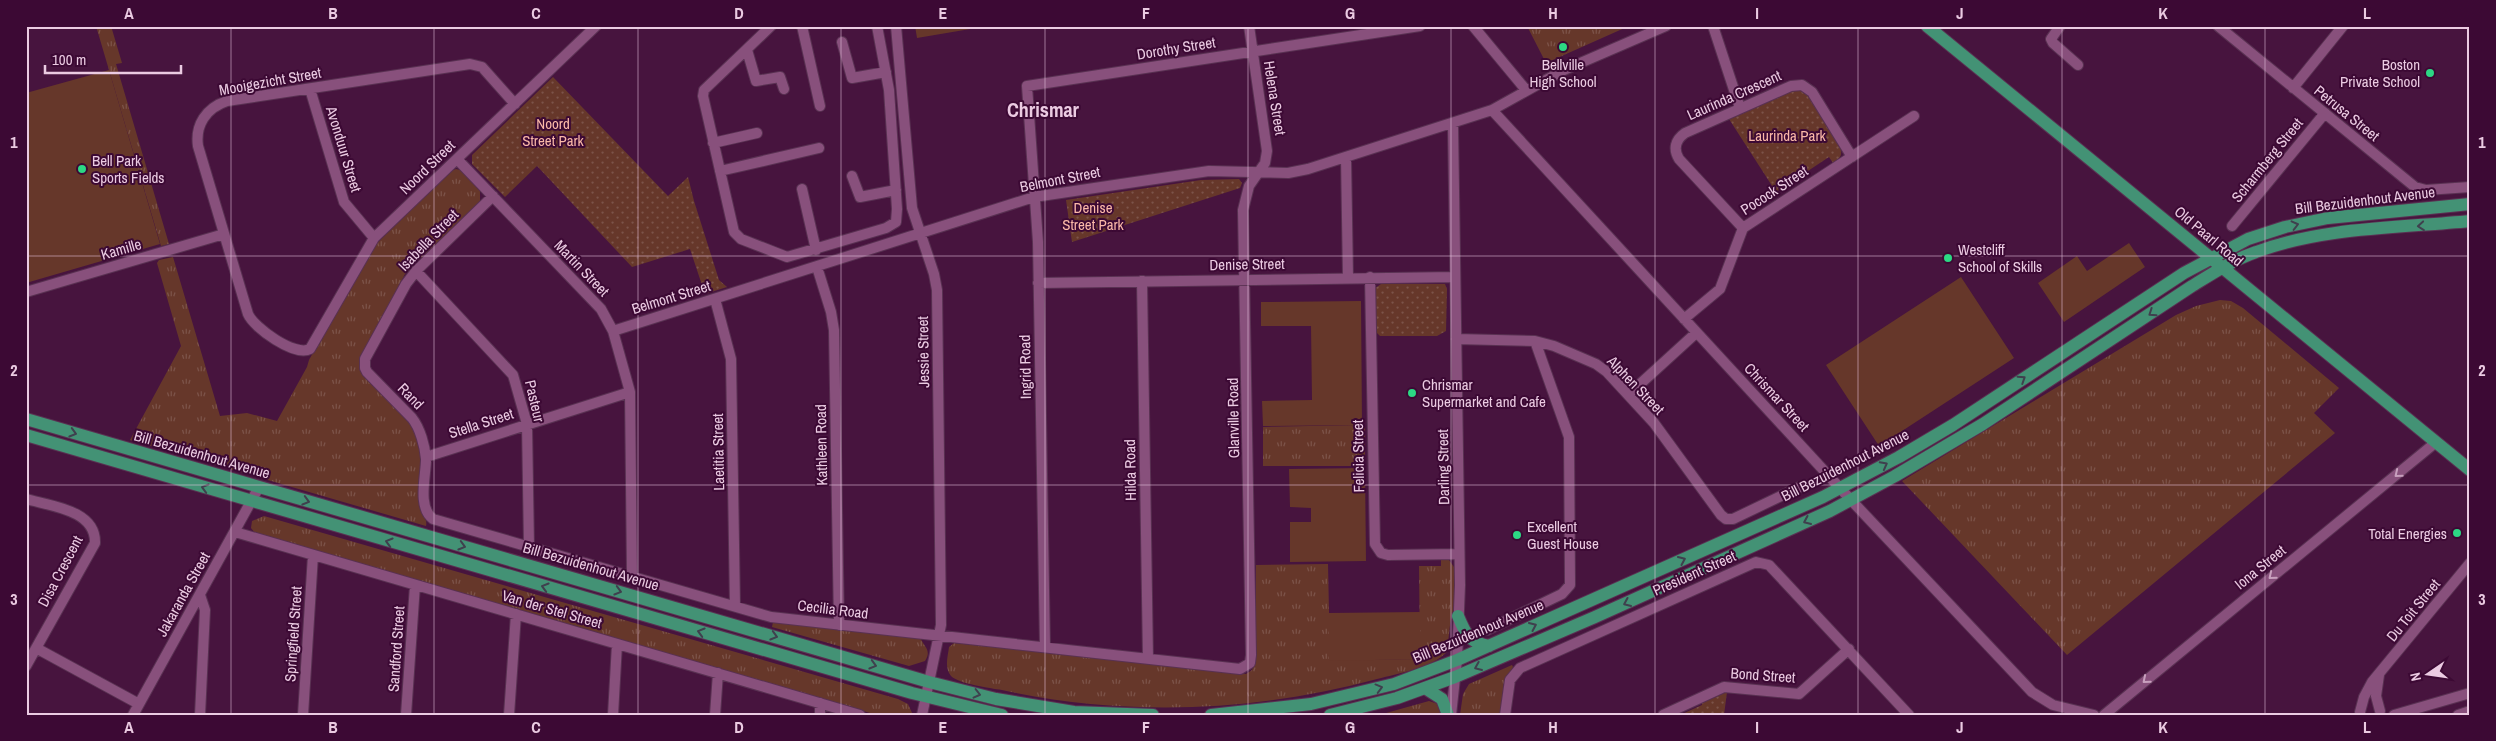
<svg xmlns="http://www.w3.org/2000/svg" width="2496" height="741" viewBox="0 0 2496 741" font-family="'Archivo Narrow',sans-serif">
<defs>
<pattern id="grass-tufts" width="24" height="20" patternUnits="userSpaceOnUse" patternTransform="scale(1.25)"><rect width="24" height="20" fill="#66372a"/><path d="M3 7l-1-3M5 7V3M7 7l1-3M15 17l-1-3M17 17v-4M19 17l1-3" fill="none" stroke="#7c5349"/></pattern>
<pattern id="park-dots" width="8" height="8" patternUnits="userSpaceOnUse" patternTransform="scale(1.25)"><rect width="8" height="8" fill="#66372a"/><path d="M2 2h.1M6 6h.1" fill="none" stroke="#7c5349" stroke-width="1.8" stroke-linecap="round"/></pattern>
</defs>
<rect width="100%" height="100%" fill="#47143e"/>
<!-- grass -->
<path fill="url(#grass-tufts)" d="M96 26H111L122 63 116 64 169 244 161 246Z
M1527 26H1629L1546 63Z
M456 169 460 170 480 190V201L405 274 361 357C379 382 411 414 418 443 423 461 419 483 420 501 420 510 428 519 426 526L130 440 181 346 157 263 159 260 173 257 220 416 247 413 277 421 307 367 309 360 371 249 451 171Z
M2220 300 2231 301 2243 308 2339 388 2314 413 2335 433 2067 655 1902 481 2176 315 2196 306Z
M1362 425 1365 427V466H1263V427Z
M264 516 898 699 908 704 913 715H877L255 533 251 528 252 521Z
M1441 560H1449L1454 567V615L1451 616 1447 652C1431 668 1400 673 1377 679 1254 712 1127 717 1002 690 990 688 959 684 951 676 944 668 948 656 949 647L954 643 1246 674 1252 670 1256 662V565L1328 564 1330 660 1420 659 1419 566H1441Z
M773 622 921 639C924 647 932 650 925 661L909 666 772 627Z
M1512 665 1513 667 1504 682 1500 715H1460L1463 694 1469 684Z
M1429 701 1438 704 1442 715H1379Z"/>
<!-- park -->
<path fill="url(#park-dots)" d="M553 77 668 196 688 177 694 201 719 280 727 287 705 294 690 249 632 267 537 166 505 197 472 164V155Z
M1801 90 1807 94 1840 147C1843 155 1840 159 1833 163L1829 157 1776 192 1729 119 1792 91Z
M1239 179 1242 183 1240 188 1072 242 1066 200 1201 180Z
M1381 284H1445L1447 289 1446 331 1437 336H1380L1376 332 1374 289Z
M1727 692 1724 715H1680L1702 705V703Z"/>
<!-- pitch -->
<path fill="#66372a" d="M915 26H988L917 38Z
M109 70 160 244 26 283V93Z
M2129 243 2145 267 2064 322 2038 283 2077 256 2087 271Z
M1961 277 2014 358 1879 446 1826 365Z
M1361 301 1362 425 1263 426 1262 401 1312 400 1311 326H1261V302Z
M1365 468 1366 561 1290 562V522H1311V508L1290 507 1289 469Z
M1420 612V659L1329 661V613Z"/>
<g fill="none" stroke-linecap="round" stroke-linejoin="round">
<!-- minor casing -->
<g stroke="#593152" stroke-width="12">
<path id="minor" d="M771 26 704 90 703 96 734 232 741 239 787 257 886 228 896 222 897 209 889 90 877 26
M802 26 820 106
M896 26 912 208 934 274 937 290 941 625 922 715
M1473 26 1526 90
M1713 26 1740 108
M2060 26 2051 39 2053 43 2078 65
M2218 26 2415 187 2426 190 2470 187
M842 42 852 78 886 72
M747 50 756 81 780 77 784 89
M2293 88 2343 26
M310 89 344 202 374 238
M515 104 482 67 470 64 227 101C206 108 195 125 198 146L248 314C254 328 295 357 310 349L374 238 596 26
M1492 110 1851 500 2032 692 2053 705 2094 715
M713 143 757 133
M1346 157 1348 278
M457 159 601 309 613 331 630 392 632 576
M720 171 819 148
M852 176 860 197 896 190
M802 189 816 250
M493 196 416 271 406 284 365 359V368L367 372 412 418C420 428 425 446 426 459 426 476 417 507 433 519L771 617 1240 669 1250 663 1251 655 1243 210 1249 186 1265 163 1267 151 1249 26
M2232 226 2325 113
M1743 228 1679 159C1673 149 1675 140 1685 133L1791 86 1802 85 1812 92 1852 157
M817 267 831 312 834 330 839 625
M416 271 513 375 527 424 529 547
M1370 277 1375 544 1381 553 1388 555 1459 554
M1142 281 1148 659
M1038 283 1455 277
M26 292 224 234
M715 299 731 359 735 606
M1684 319 1720 289 1743 228 1914 116
M613 331 1034 197 1209 171 1288 173 1308 169 1492 110 1564 70 1666 26
M1456 339 1535 341 1554 346 1596 364 1607 372 1654 423 1721 515 1726 519H1733L1804 485
M1628 395 1696 333
M426 457 630 392
M26 499C51 506 96 510 95 543L26 666
M235 532 860 715
M1487 630 1562 594 1570 585 1569 437 1535 341
M1045 647 1038 242 1027 86 1420 26
M36 648 139 704
M2379 675 2376 696 2380 711
M2360 712 2364 697 2372 682 2470 563
M133 715 259 487
M200 715 205 610 200 595
M303 715 313 555
M406 715 415 585
M509 715 516 614
M613 715 617 644
M715 715 718 673
M820 715V703
M1451 715 1457 660 1460 585 1453 124
M1505 715 1510 680 1520 668 1756 562 1769 565 1909 715
M1663 715 1724 687 1799 694 1849 649
M2104 715 2435 443
M2394 715 2470 693
M2458 715 2470 711"/>
</g>
<!-- major casing -->
<g stroke="#593152" stroke-width="14">
<path id="major" d="M1927 26 2470 470
M26 419 929 682 996 699 1074 712 1153 715
M26 435 912 693 1002 715
M1458 616C1465 633 1469 643 1489 646
M1425 688 1442 699 1448 715
M1211 715 1311 704 1394 684 1457 660 1823 497 1899 457 1953 425 2184 273 2248 239 2285 227 2328 218 2470 204
M1330 715 1397 698 1455 677 1595 617 1830 511 1895 476 1983 424 2192 286C2213 273 2233 260 2256 252 2323 227 2399 228 2470 221"/>
</g>
<!-- minor -->
<use href="#minor" stroke="#88507c" stroke-width="10"/>
<!-- major -->
<use href="#major" stroke="#439275" stroke-width="12"/>
</g>
<!-- one-way arrows -->
<defs><path id="oneway-chevron" d="M-2-3.5L2.5 0L-2 3.5" fill="none" stroke-width="1.6" stroke-linecap="round" stroke-linejoin="round" transform="scale(1.25)"/></defs>
<g stroke="#3f404e">
<use href="#oneway-chevron" transform="translate(2295 225) rotate(-14)"/>
<use href="#oneway-chevron" transform="translate(2421 226) rotate(175)"/>
<use href="#oneway-chevron" transform="translate(2152 313) rotate(146)"/>
<use href="#oneway-chevron" transform="translate(2022 379) rotate(-33)"/>
<use href="#oneway-chevron" transform="translate(73 433) rotate(16)"/>
<use href="#oneway-chevron" transform="translate(1884 465) rotate(-28)"/>
<use href="#oneway-chevron" transform="translate(205 488) rotate(-164)"/>
<use href="#oneway-chevron" transform="translate(306 501) rotate(16)"/>
<use href="#oneway-chevron" transform="translate(1807 521) rotate(156)"/>
<use href="#oneway-chevron" transform="translate(389 542) rotate(-164)"/>
<use href="#oneway-chevron" transform="translate(462 546) rotate(16)"/>
<use href="#oneway-chevron" transform="translate(1682 560) rotate(-24)"/>
<use href="#oneway-chevron" transform="translate(545 587) rotate(-164)"/>
<use href="#oneway-chevron" transform="translate(618 591) rotate(16)"/>
<use href="#oneway-chevron" transform="translate(1627 603) rotate(156)"/>
<use href="#oneway-chevron" transform="translate(1533 626) rotate(-24)"/>
<use href="#oneway-chevron" transform="translate(701 632) rotate(-164)"/>
<use href="#oneway-chevron" transform="translate(774 636) rotate(16)"/>
<use href="#oneway-chevron" transform="translate(873 665) rotate(16)"/>
<use href="#oneway-chevron" transform="translate(1478 667) rotate(157)"/>
<use href="#oneway-chevron" transform="translate(1379 688) rotate(-15)"/>
<use href="#oneway-chevron" transform="translate(977 694) rotate(14)"/>
</g>
<g stroke="#c8a0be">
<use href="#oneway-chevron" transform="translate(2398 474) rotate(141)"/>
<use href="#oneway-chevron" transform="translate(2272 576) rotate(141)"/>
<use href="#oneway-chevron" transform="translate(2146 680) rotate(140)"/>
</g>
<!-- grid -->
<path fill="none" stroke="#ebcbe2" stroke-width="1" stroke-opacity="0.55" d="M231 26V715M434 26V715M638 26V715M841 26V715M1045 26V715M1248 26V715M1451 26V715M1655 26V715M1858 26V715M2062 26V715M2265 26V715M26 256H2470M26 485H2470"/>
<!-- markers -->
<g fill="#2cd884" stroke="#3c0934" stroke-width="2">
<circle cx="1563" cy="47" r="5"/>
<circle cx="2430" cy="73" r="5"/>
<circle cx="82" cy="169" r="5"/>
<circle cx="1948" cy="258" r="5"/>
<circle cx="1412" cy="393" r="5"/>
<circle cx="2457" cy="533" r="5"/>
<circle cx="1517" cy="535" r="5"/>
</g>
<g text-anchor="middle" dominant-baseline="central" stroke-width="4" stroke-linejoin="round" paint-order="stroke">
<!-- street labels -->
<g font-size="15" fill="#ebcbe2" stroke="#3c0934">
<text transform="translate(1176 48) rotate(-9)">Dorothy Street</text>
<text transform="translate(270 81) rotate(-10)">Mooigezicht Street</text>
<text transform="translate(1734 95) rotate(-24)">Laurinda Crescent</text>
<text transform="translate(1275 98) rotate(81)">Helena Street</text>
<text transform="translate(2347 113) rotate(39)">Petrusa Street</text>
<text transform="translate(344 149) rotate(73)">Avonduur Street</text>
<text transform="translate(2267 160) rotate(-51)">Scharmberg Street</text>
<text transform="translate(427 167) rotate(-44)">Noord Street</text>
<text transform="translate(1060 179) rotate(-11)">Belmont Street</text>
<text transform="translate(1774 190) rotate(-33)">Pocock Street</text>
<text transform="translate(2365 200) rotate(-7)">Bill Bezuidenhout Avenue</text>
<text transform="translate(2209 236) rotate(40)">Old Paarl Road</text>
<text transform="translate(428 240) rotate(-46)">Isabella Street</text>
<text transform="translate(121 249) rotate(-16)">Kamille</text>
<text transform="translate(1247 264) rotate(-1)">Denise Street</text>
<text transform="translate(582 268) rotate(46)">Martin Street</text>
<text transform="translate(671 297) rotate(-17)">Belmont Street</text>
<text transform="translate(923 352) rotate(-91)">Jessie Street</text>
<text transform="translate(1025 367) rotate(-91)">Ingrid Road</text>
<text transform="translate(1636 385) rotate(46)">Alphen Street</text>
<text transform="translate(411 396) rotate(46)">Rand</text>
<text transform="translate(1777 397) rotate(47)">Chrismar Street</text>
<text transform="translate(535 401) rotate(77)">Pasteur</text>
<text transform="translate(1233 418) rotate(-91)">Glanville Road</text>
<text transform="translate(481 423) rotate(-18)">Stella Street</text>
<text transform="translate(821 445) rotate(-91)">Kathleen Road</text>
<text transform="translate(718 452) rotate(-91)">Laetitia Street</text>
<text transform="translate(202 454) rotate(16)">Bill Bezuidenhout Avenue</text>
<text transform="translate(1358 456) rotate(-91)">Felicia Street</text>
<text transform="translate(1845 465) rotate(-27)">Bill Bezuidenhout Avenue</text>
<text transform="translate(1443 467) rotate(-91)">Darling Street</text>
<text transform="translate(1130 470) rotate(-91)">Hilda Road</text>
<text transform="translate(591 566) rotate(16)">Bill Bezuidenhout Avenue</text>
<text transform="translate(2260 567) rotate(-39)">Iona Street</text>
<text transform="translate(60 571) rotate(-62)">Disa Crescent</text>
<text transform="translate(1694 573) rotate(-24)">President Street</text>
<text transform="translate(183 594) rotate(-61)">Jakaranda Street</text>
<text transform="translate(552 609) rotate(16)">Van der Stel Street</text>
<text transform="translate(833 609) rotate(7)">Cecilia Road</text>
<text transform="translate(2413 610) rotate(-51)">Du Toit Street</text>
<text transform="translate(1478 631) rotate(-23)">Bill Bezuidenhout Avenue</text>
<text transform="translate(293 634) rotate(-86)">Springfield Street</text>
<text transform="translate(396 649) rotate(-86)">Sandford Street</text>
<text transform="translate(1763 675) rotate(4)">Bond Street</text>
</g>
<!-- poi labels -->
<g font-size="15" fill="#ebcbe2" stroke="#3c0934" text-anchor="start">
<text x="1563" y="64" text-anchor="middle">Bellville<tspan x="1563" dy="17">High School</tspan></text>
<text x="2420" y="64" text-anchor="end">Boston<tspan x="2420" dy="17">Private School</tspan></text>
<text x="92" y="160">Bell Park<tspan x="92" dy="17">Sports Fields</tspan></text>
<text x="1958" y="249">Westcliff<tspan x="1958" dy="17">School of Skills</tspan></text>
<text x="1422" y="384">Chrismar<tspan x="1422" dy="17">Supermarket and Cafe</tspan></text>
<text x="1527" y="526">Excellent<tspan x="1527" dy="17">Guest House</tspan></text>
<text x="2447" y="533" text-anchor="end">Total Energies</text>
</g>
<!-- park labels -->
<g font-size="15" fill="#fbb9a8" stroke="#3c0934">
<text x="553" y="123">Noord<tspan x="553" dy="17">Street Park</tspan></text>
<text x="1787" y="135">Laurinda Park</text>
<text x="1093" y="207">Denise<tspan x="1093" dy="17">Street Park</tspan></text>
</g>
<!-- district labels -->
<g font-size="20" font-weight="bold" fill="#ebcbe2" stroke="#3c0934">
<text x="1043" y="109">Chrismar</text>
</g>
</g>
<!-- border -->
<rect width="2496" height="741" fill="none" stroke="#3c0934" stroke-width="55"/>
<!-- north arrow -->
<g transform="translate(2428 674) rotate(257)" stroke="#3c0934" stroke-width="4" paint-order="stroke">
<path d="M0-4L9 19L0 12L-9 19Z" fill="#ebcbe2"/>
<text y="-8" font-size="14" font-weight="bold" text-anchor="middle" fill="#ebcbe2">N</text>
</g>
<!-- scale -->
<path d="M45 65v8h136v-8" fill="none" stroke="#ebcbe2" stroke-width="2.5"/>
<text x="52" y="65" font-size="15" fill="#ebcbe2" stroke="#3c0934" stroke-width="4" paint-order="stroke">100 m</text>
<rect x="28" y="28" width="2440" height="686" fill="none" stroke="#ebcbe2" stroke-width="2"/>
<g font-size="16" text-anchor="middle" font-weight="bold" fill="#ebcbe2">
<text x="129" y="19">A</text>
<text x="333" y="19">B</text>
<text x="536" y="19">C</text>
<text x="739" y="19">D</text>
<text x="943" y="19">E</text>
<text x="1146" y="19">F</text>
<text x="1350" y="19">G</text>
<text x="1553" y="19">H</text>
<text x="1757" y="19">I</text>
<text x="1960" y="19">J</text>
<text x="2163" y="19">K</text>
<text x="2367" y="19">L</text>
<text x="14" y="148">1</text>
<text x="2482" y="148">1</text>
<text x="14" y="376">2</text>
<text x="2482" y="376">2</text>
<text x="14" y="605">3</text>
<text x="2482" y="605">3</text>
<text x="129" y="733">A</text>
<text x="333" y="733">B</text>
<text x="536" y="733">C</text>
<text x="739" y="733">D</text>
<text x="943" y="733">E</text>
<text x="1146" y="733">F</text>
<text x="1350" y="733">G</text>
<text x="1553" y="733">H</text>
<text x="1757" y="733">I</text>
<text x="1960" y="733">J</text>
<text x="2163" y="733">K</text>
<text x="2367" y="733">L</text>
</g>
</svg>
